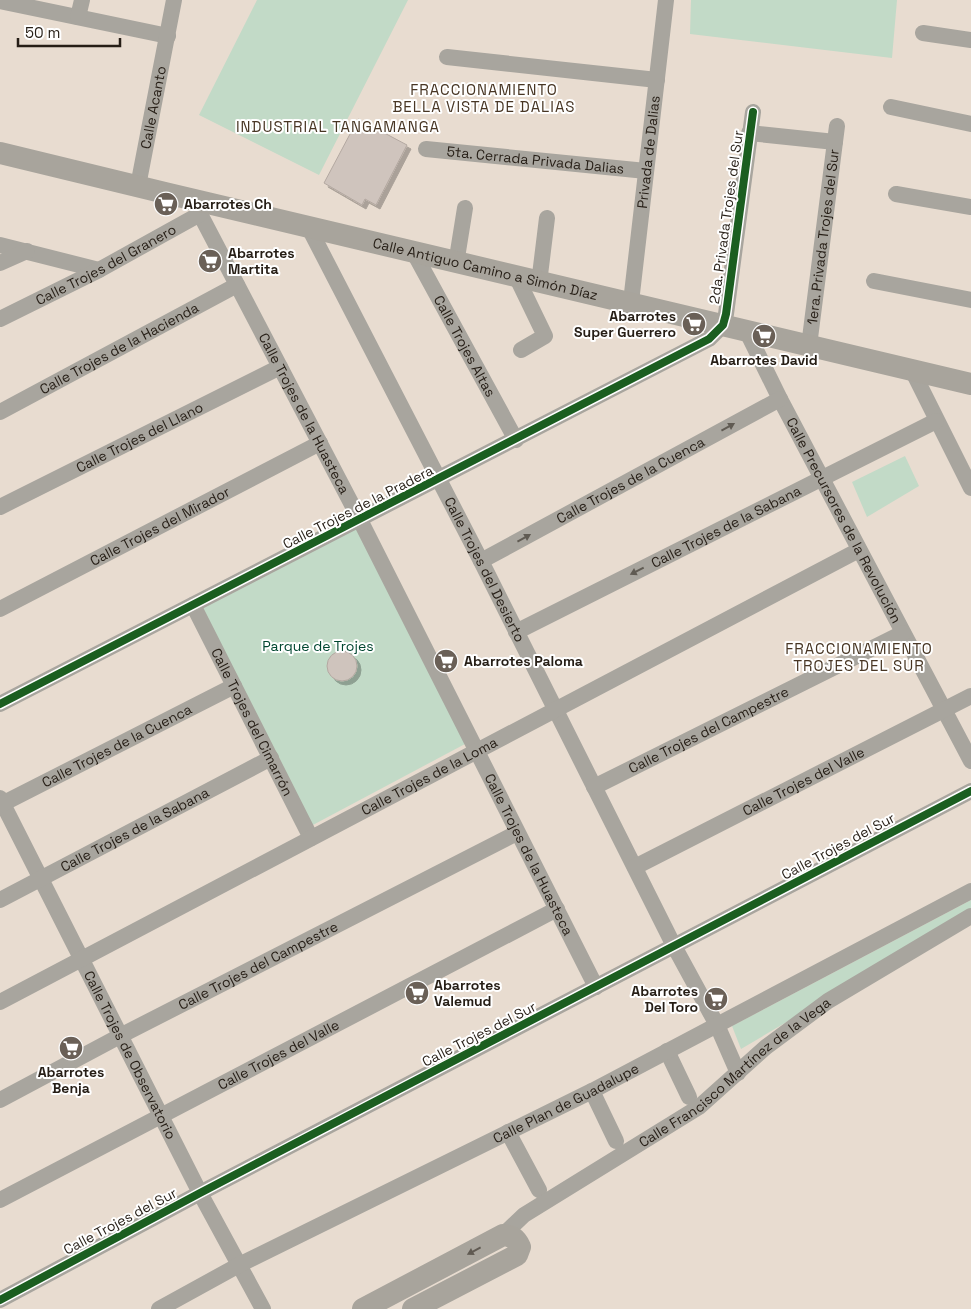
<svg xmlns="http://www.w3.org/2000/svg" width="971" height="1309" viewBox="0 0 971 1309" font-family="'Space Grotesk',sans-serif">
<defs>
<filter id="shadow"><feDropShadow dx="4" dy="4" stdDeviation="0" flood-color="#0004"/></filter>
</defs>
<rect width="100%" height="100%" fill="#e8dcd0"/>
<!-- green -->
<path fill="#c2dac7" d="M257 0H408L319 175 199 115Z
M691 0H897L892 58 690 34Z
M905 456 919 486 867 517 852 482Z
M357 528 465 744 311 826 201 607Z
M971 900V913L741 1049 732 1026Z"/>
<!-- building -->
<path fill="#cfc4bd" stroke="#b3a8a1" filter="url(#shadow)" d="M358 119 407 145 376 205 365 199 362 205 324 183Z
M327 666a15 15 0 1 1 30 0a15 15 0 1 1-30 0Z"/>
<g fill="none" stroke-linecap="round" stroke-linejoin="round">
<!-- street -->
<g stroke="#a8a59e" stroke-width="16">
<path d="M0 1 168 36"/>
<path d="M78 17 82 0"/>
<path d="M923 33 971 40"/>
<path d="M447 57 657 80"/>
<path d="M891 107 971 124"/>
<path d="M749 133 835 142"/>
<path id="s1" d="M426 149 646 171"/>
<path id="s2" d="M138 186 174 0"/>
<path d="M896 194 971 207"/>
<path id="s3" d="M200 214 360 520 596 987"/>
<path id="s4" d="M309 228 481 561 674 946 717 1025 738 1073"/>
<path d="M0 245 99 270"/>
<path id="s5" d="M414 253 516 440"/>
<path d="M0 263 27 251"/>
<path d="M456 264 465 208"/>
<path d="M517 278 545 336 521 350"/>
<path d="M874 281 971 300"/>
<path d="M539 283 547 218"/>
<path id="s6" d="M631 302 666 0"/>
<path id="s7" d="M0 319 99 270 200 214 202 204"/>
<path id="s8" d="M746 330 780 399 971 761"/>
<path id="s9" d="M809 346 837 126"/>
<path d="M912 370 971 488"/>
<path id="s10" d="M0 412 237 285"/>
<path id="s11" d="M0 507 280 367"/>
<path id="s12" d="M481 561 780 399"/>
<path id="s13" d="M193 605 311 838"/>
<path id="s14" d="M0 609 320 443"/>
<path id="s15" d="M516 632 936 421"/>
<path d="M0 704 709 339 723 325 726 314 753 112"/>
<path id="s16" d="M594 787 903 633"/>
<path id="s17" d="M0 798 200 1193 263 1309"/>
<path id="s18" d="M0 805 234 686"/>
<path id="s19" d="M635 867 971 696"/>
<path id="s20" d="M0 900 271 758"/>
<path id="s21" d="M0 1002 859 550"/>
<path d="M667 1051 689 1097"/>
<path d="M592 1091 616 1141"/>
<path id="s22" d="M0 1100 120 1036 517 833"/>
<path d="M508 1132 539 1190"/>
<path id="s23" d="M0 1200 557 909"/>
<path id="s24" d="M503 1235 524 1215 699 1107 766 1047 828 1001 971 916"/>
<path d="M0 1300 200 1193 971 791"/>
<path id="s25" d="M159 1309 239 1265 592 1091 971 891"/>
</g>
<!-- secondary -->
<g stroke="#a8a49c" stroke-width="22">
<path id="s26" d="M0 153C323 232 647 306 971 384"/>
<path d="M363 1309 503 1235C512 1236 516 1238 520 1247L517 1255 413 1309"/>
</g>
<!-- cycleway casing -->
<g stroke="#fff" stroke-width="11">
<path id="cycleway" d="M0 704 709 339 723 325 726 314 753 112
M0 1300 200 1193 971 791"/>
</g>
<!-- cycleway -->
<use href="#cycleway" stroke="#1b5e20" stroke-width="8"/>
</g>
<!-- one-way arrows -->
<defs><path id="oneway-solid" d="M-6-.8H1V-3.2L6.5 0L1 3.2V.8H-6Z" transform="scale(1.25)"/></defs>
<g fill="#605b53">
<use href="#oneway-solid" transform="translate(728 427) rotate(-29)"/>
<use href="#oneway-solid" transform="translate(524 538) rotate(-29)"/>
<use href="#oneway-solid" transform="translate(637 571) rotate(153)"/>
</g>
<use fill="#605a52" href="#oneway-solid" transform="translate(474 1251) rotate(152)"/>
<!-- icons -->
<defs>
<g id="supermarket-disc" transform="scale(1.25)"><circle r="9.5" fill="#6a6057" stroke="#fff"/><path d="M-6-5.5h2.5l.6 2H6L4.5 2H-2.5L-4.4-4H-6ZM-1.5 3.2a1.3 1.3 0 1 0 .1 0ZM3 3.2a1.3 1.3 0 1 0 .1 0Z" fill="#fff"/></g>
</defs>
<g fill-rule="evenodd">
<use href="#supermarket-disc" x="166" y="204"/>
<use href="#supermarket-disc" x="210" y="261"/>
<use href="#supermarket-disc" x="694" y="324"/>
<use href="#supermarket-disc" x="764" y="336"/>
<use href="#supermarket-disc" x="446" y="661"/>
<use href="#supermarket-disc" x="417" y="993"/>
<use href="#supermarket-disc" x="716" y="999"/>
<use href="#supermarket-disc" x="71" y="1048"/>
</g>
<g text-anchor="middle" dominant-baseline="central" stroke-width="4" stroke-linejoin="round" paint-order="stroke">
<!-- street labels -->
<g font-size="14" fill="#261e16" stroke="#fff">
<text stroke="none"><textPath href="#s2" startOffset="80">Calle Acanto</textPath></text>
<text stroke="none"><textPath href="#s6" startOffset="151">Privada de Dalias</textPath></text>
<text stroke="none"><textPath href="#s1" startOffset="110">5ta. Cerrada Privada Dalias</textPath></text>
<text transform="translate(726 217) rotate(-82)">2da. Privada Trojes del Sur</text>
<text stroke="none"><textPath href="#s9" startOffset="110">1era. Privada Trojes del Sur</textPath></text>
<text stroke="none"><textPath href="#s7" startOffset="119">Calle Trojes del Granero</textPath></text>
<text stroke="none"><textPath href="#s26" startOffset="499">Calle Antiguo Camino a Simón Díaz</textPath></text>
<text stroke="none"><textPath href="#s5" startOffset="106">Calle Trojes Altas</textPath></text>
<text stroke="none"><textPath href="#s10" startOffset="135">Calle Trojes de la Hacienda</textPath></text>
<text stroke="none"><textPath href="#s3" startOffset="225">Calle Trojes de la Huasteca</textPath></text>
<text stroke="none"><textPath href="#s11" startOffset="156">Calle Trojes del Llano</textPath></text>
<text stroke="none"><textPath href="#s12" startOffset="170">Calle Trojes de la Cuenca</textPath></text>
<text transform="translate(358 507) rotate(-27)">Calle Trojes de la Pradera</text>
<text stroke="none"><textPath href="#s8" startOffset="214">Calle Precursores de la Revolución</textPath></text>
<text stroke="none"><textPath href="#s14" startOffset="180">Calle Trojes del Mirador</textPath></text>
<text stroke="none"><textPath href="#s15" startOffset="235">Calle Trojes de la Sabana</textPath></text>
<text stroke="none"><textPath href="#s4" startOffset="384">Calle Trojes del Desierto</textPath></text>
<text stroke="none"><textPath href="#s13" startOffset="131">Calle Trojes del Cimarrón</textPath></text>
<text stroke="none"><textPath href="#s16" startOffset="128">Calle Trojes del Campestre</textPath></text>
<text stroke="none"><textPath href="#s18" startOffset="131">Calle Trojes de la Cuenca</textPath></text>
<text stroke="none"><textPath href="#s21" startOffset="485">Calle Trojes de la Loma</textPath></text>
<text stroke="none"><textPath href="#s19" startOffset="189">Calle Trojes del Valle</textPath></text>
<text stroke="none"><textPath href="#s20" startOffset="152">Calle Trojes de la Sabana</textPath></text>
<text transform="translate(838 846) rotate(-28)">Calle Trojes del Sur</text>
<text stroke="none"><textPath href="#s3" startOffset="720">Calle Trojes de la Huasteca</textPath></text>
<text stroke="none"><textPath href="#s22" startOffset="291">Calle Trojes del Campestre</textPath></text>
<text transform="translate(479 1034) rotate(-27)">Calle Trojes del Sur</text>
<text stroke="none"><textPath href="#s17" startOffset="288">Calle Trojes de Observatorio</textPath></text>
<text stroke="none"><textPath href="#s23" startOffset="314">Calle Trojes del Valle</textPath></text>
<text stroke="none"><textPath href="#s24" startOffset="284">Calle Francisco Martínez de la Vega</textPath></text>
<text stroke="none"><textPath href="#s25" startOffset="456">Calle Plan de Guadalupe</textPath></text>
<text transform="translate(120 1221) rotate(-28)">Calle Trojes del Sur</text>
</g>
<!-- poi labels -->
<g font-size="14" font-weight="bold" fill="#261e16" stroke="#fff" text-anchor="start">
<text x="184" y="204">Abarrotes Ch</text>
<text x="228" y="253">Abarrotes<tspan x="228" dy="16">Martita</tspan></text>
<text x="676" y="316" text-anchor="end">Abarrotes<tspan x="676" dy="16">Super Guerrero</tspan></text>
<text x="764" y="360" text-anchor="middle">Abarrotes David</text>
<text x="464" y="661">Abarrotes Paloma</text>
<text x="434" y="985">Abarrotes<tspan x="434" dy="16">Valemud</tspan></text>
<text x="698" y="991" text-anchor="end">Abarrotes<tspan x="698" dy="16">Del Toro</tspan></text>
<text x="71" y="1072" text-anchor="middle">Abarrotes<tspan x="71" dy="16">Benja</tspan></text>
</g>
<!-- park labels -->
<g font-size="14" fill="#014630" stroke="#fff">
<text x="318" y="646">Parque de Trojes</text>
</g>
<!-- neighbourhood labels -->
<g font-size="15" letter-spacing="1" fill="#483624" stroke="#fff">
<text x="484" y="89">FRACCIONAMIENTO<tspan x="484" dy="17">BELLA VISTA DE DALIAS</tspan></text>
<text x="338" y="126">INDUSTRIAL TANGAMANGA</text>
<text x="859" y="648">FRACCIONAMIENTO<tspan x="859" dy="17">TROJES DEL SUR</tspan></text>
</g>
</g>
<!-- scale -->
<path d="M18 38v8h102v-8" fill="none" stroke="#261e16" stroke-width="2.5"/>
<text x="25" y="38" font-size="15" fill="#261e16" stroke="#ffffff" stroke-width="4" paint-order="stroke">50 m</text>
</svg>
